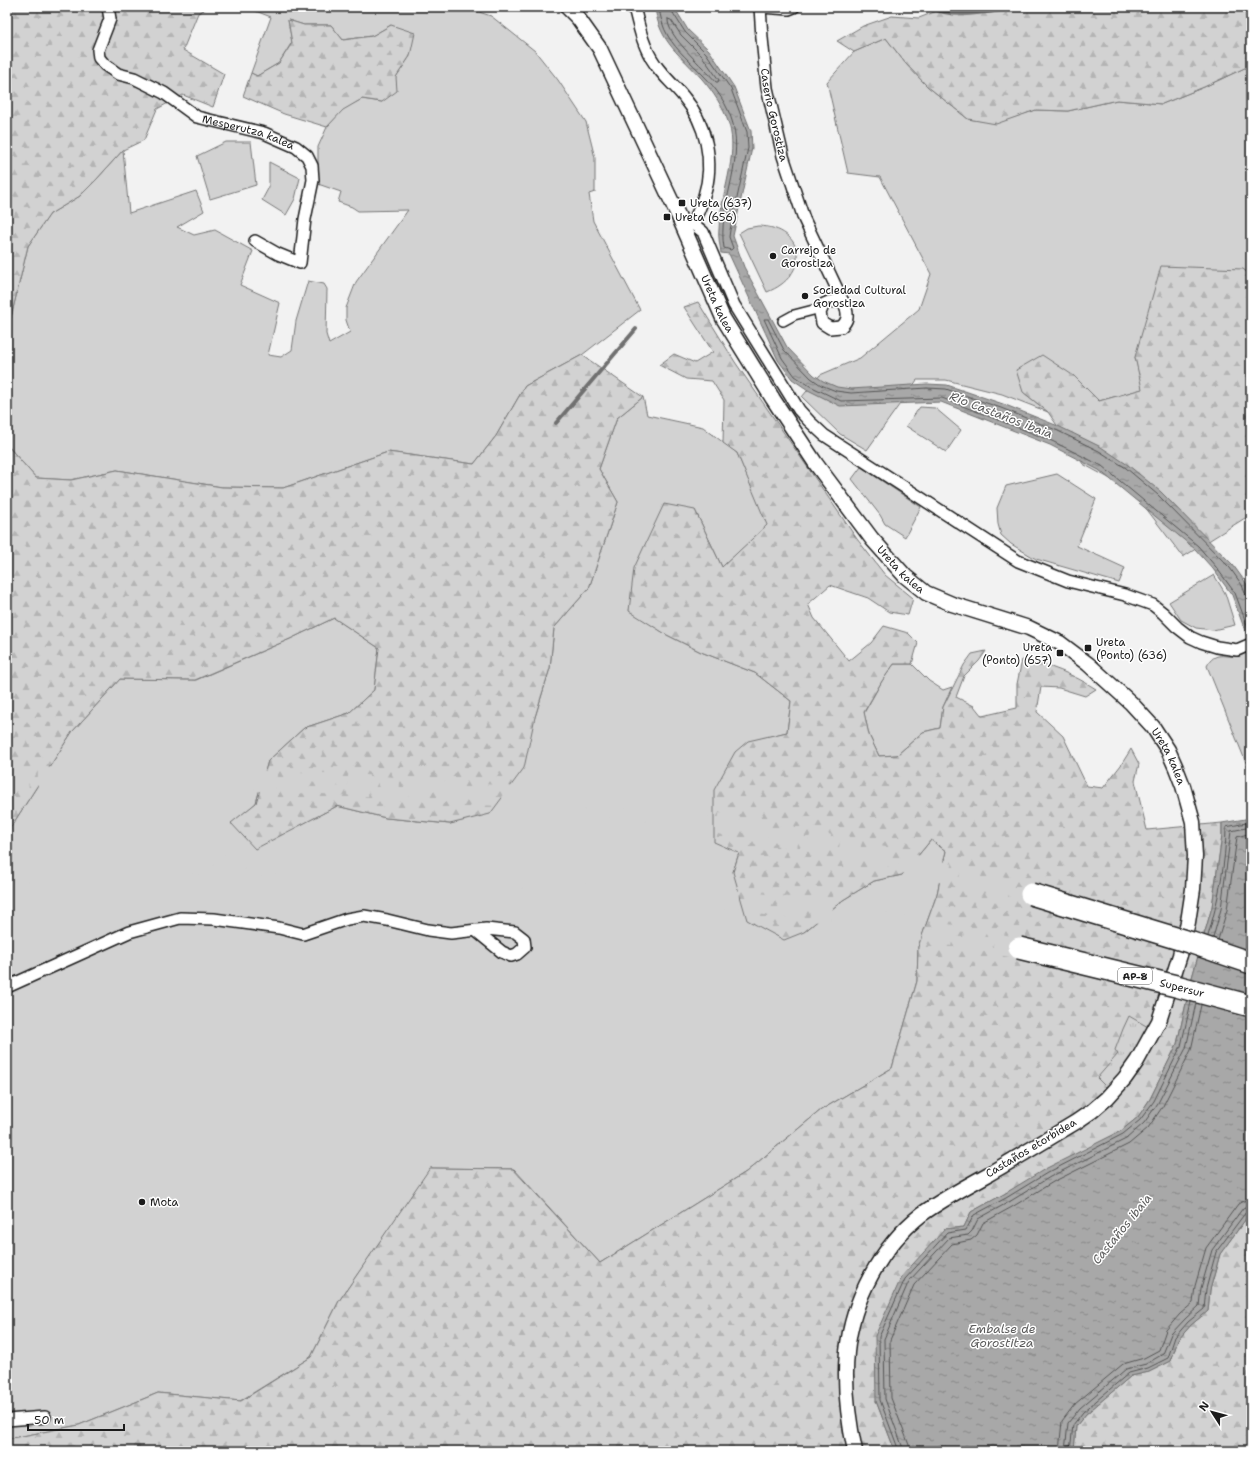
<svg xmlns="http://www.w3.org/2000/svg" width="1258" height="1458" viewBox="0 0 1258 1458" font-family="'Shantell Sans',sans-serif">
<defs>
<pattern id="forest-firs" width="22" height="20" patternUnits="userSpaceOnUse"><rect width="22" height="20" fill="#d2d2d2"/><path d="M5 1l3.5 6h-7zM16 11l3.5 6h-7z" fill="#b4b4b4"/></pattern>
<pattern id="park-tufts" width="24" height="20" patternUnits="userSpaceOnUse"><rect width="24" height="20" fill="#d2d2d2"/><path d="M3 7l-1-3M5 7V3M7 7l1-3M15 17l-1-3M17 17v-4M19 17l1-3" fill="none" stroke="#b4b4b4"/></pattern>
<pattern id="water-ripples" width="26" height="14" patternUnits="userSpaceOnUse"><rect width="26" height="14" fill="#a8a8a8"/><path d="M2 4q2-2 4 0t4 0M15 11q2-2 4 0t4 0" fill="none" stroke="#888"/></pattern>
</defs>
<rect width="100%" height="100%" fill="#f2f2f2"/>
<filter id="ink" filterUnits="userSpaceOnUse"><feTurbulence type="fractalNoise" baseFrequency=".025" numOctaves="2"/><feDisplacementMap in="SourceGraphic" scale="8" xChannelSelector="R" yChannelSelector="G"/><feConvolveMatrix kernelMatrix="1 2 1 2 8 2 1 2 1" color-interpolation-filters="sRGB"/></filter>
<g filter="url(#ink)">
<!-- green -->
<path fill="#d2d2d2" stroke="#777" d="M245 7H464L491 16 535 51 558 80 586 122 595 158V192L589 194 593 221 640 310 582 355 525 386 496 436 474 464 388 452 283 488 222 487 117 470 71 480 36 478 7 445V334L28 246 50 214 80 196 96 180 123 150 129 213 196 191 204 211 177 227 194 235 215 230 253 251 240 285 280 303 268 355 281 357 292 350 296 321 308 281 324 284 327 289 326 334 329 344 350 332 346 320V308L356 282 408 210 358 211 352 207 338 202 341 192 318 184V147L327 127 343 109 362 99 382 102 396 77 410 56 391 25 372 36 343 40 331 25H304L288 20 292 42 279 63 257 76 251 73 271 17Z
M886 38 906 64 927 86 968 119 996 123 1036 110 1068 111 1117 100 1162 104 1204 87 1251 65V276L1243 269 1135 357 1143 389 1099 401 1074 376 1023 392 1048 412 1002 394 946 380H917L867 450 840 434 802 397 820 375 860 358 919 309 931 274 880 177 848 173 827 82 854 52Z
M226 142H251L256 185 210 199 197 156Z
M269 162 300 178 295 199 286 215 262 200 269 187Z
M758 226C807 227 810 276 767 292L739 233 747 228Z
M643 397 647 415 703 427 737 453 768 525 722 567 695 510 629 610 667 635 701 652 755 673 791 701 787 732 748 742 739 853 733 872 804 932 843 900 874 881 902 875 931 840 946 851 937 894 918 947 917 981 892 1068 821 1110 746 1172 600 1263 514 1169 431 1168 339 1301 311 1357 240 1401 158 1393 79 1425 7 1439V833L72 732 120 679 196 680 290 639 334 618 379 648 374 690 349 713 304 728 268 761 256 803 231 824H302L337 806 386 818 450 824 490 813 535 717 550 668 554 628 589 588 618 502 599 469 617 418Z
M920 407 935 408 961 430 946 452 906 426Z
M861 467 921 507 905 537 885 524 880 515 852 479Z
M1057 474 1096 499 1077 546 1125 568 1119 583 1036 559 1011 544 1001 535 998 524 997 508 1006 486Z
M1214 575 1225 593 1235 625 1213 630 1196 628 1181 620 1169 602Z
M1251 650V775L1207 666C1215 650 1225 658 1239 656 1243 655 1247 652 1251 650Z
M894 664H912L929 681 943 690 952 687 943 707 940 728 923 732 897 755 879 756 869 735 864 713 882 681Z"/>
<!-- forest -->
<path fill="url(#forest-firs)" stroke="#777" d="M7 7H209L198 13 183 50 224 74 213 107 183 95 157 109 144 140 123 150 96 180 80 196 50 214 28 246 7 334Z
M947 7H1251V65L1204 87 1162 104 1117 100 1068 111 1036 110 996 124 968 119 927 86 906 64 886 38 854 52 837 41 863 26 892 16 919 18Z
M288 20 304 25H331L343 40 372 36 391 25 415 33 410 56 396 77 397 91 382 102 362 99 343 110 327 127 284 114 243 96 251 73 257 76 279 63 292 43Z
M1161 266 1243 269 1251 276V521L1245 518 1183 557 1145 507 1118 483 1083 464 1048 412 1023 392 1016 370 1042 355 1074 376 1099 401 1142 389 1135 357Z
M698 302 735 362 857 539 885 575 913 598 908 615 889 612 868 598 830 585 808 604 814 618 849 661 871 643 884 626 908 633 918 643 912 664H894L882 681 864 712 869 735 879 756 897 755 923 732 940 728 943 707 964 665 972 654 986 651 979 661 964 676 956 697 974 706 982 716 1017 708V684L1022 660C1049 664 1074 675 1096 689L1085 696 1059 688 1041 687 1037 712 1063 736 1087 786 1103 788 1121 765 1131 749 1139 764 1135 781 1147 830 1222 823V835L1212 907 1191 981 1177 1044 1150 1099 1138 1117 1121 1131 971 1212 964 1227 945 1229 876 1401 895 1451H7V1439L79 1425 158 1393 241 1401 311 1357 339 1301 430 1168 513 1169 600 1263 746 1172 821 1110 892 1068 917 981 918 947 937 894 946 851 931 840 902 875 874 881 843 900 804 932 784 940 747 920 733 872 739 853 714 842V790L735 752 748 741 787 732 791 701 755 673 701 652 667 635 629 611 634 568 664 504 695 510 722 567 767 525 737 453 723 443 724 400 712 381 686 379 659 365 674 354 695 363 713 352 684 307Z
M582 355 643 397 617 418 599 469 618 502 589 588 554 628 550 668 535 717 524 768 490 814 450 824 386 818 337 806 255 849 231 823 256 803 268 761 304 728 349 713 374 690 379 648 334 618 290 639 195 680 120 679 72 732 7 833V445L36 478 71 480 117 470 222 487 283 488 388 452 474 464 496 436 525 386Z
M1251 1212V1451H1074L1076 1426 1086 1414 1131 1376 1149 1372 1171 1361 1178 1340 1191 1325 1208 1311 1210 1290 1220 1254Z"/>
<!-- park -->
<path fill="url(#park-tufts)" stroke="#777" d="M1129 1016 1148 1027 1126 1065 1107 1088 1097 1078 1118 1054 1115 1050 1123 1029Z"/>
<!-- water -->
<path fill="url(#water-ripples)" stroke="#707070" d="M655 7H676L677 12 688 30 709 50 734 87 751 131 752 148 733 236 744 267 787 347 814 375 823 381 837 387 851 389 927 384 947 385 1003 404 1058 426 1101 447 1128 465 1161 492 1233 565 1246 583 1251 600V647L1232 595 1213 569 1195 549 1099 470 1050 445 941 402 840 406 808 390 792 379 778 360 729 254 721 253C720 245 718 237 719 229 720 195 739 157 729 124 723 107 714 93 702 79 681 55 659 43 655 7Z
M1251 818V1212L1220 1254 1210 1290 1208 1311 1191 1325 1178 1340 1171 1361 1149 1372 1131 1376 1086 1414 1076 1426 1074 1451H895L876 1401 875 1336 902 1276 945 1229 964 1227 971 1212 1004 1194 1045 1169 1121 1131 1138 1117 1150 1099 1177 1044 1191 981 1212 907 1222 835V823Z"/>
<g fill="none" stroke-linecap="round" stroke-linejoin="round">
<!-- shore -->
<path stroke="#545454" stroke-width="1" d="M659 7C660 16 663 28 668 36 677 51 691 62 703 75 716 88 728 105 733 124 744 165 717 207 724 248L731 250 733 248 729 237 730 230 748 148 747 132 731 89 706 53 685 32 673 13 672 7
M668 19 671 20 681 35 702 56 719 80 718 82H716C705 68 666 36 668 19Z
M1251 598 1246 596 1242 585 1230 568 1158 495 1126 468 1099 451 1056 430 1001 408 946 389 927 388 851 393 836 391 821 385 811 378 784 350 768 319H764L782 358 795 376 810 386 841 401 942 398 1052 441 1102 466 1198 546 1216 567 1235 593 1251 636
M1208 936C1218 901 1226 864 1226 827L1251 822
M1213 938 1221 909 1231 831 1251 827
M1218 940 1227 910 1237 837 1251 833
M899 1451 880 1400 879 1337 905 1279 947 1233 966 1230 974 1215 1006 1198 1047 1173 1123 1134 1140 1120 1154 1101 1181 1046 1191 1002
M904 1451 885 1399 884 1339 909 1281 949 1238 968 1235 972 1231 978 1219 1009 1202 1050 1177 1126 1139 1144 1123 1158 1103 1186 1048 1196 1003
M910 1451 909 1445 891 1398 890 1340 914 1285 952 1244 971 1240 977 1235 983 1223 1012 1207 1053 1182 1129 1144 1148 1128 1163 1106 1191 1050 1201 1005
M1059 1451 1062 1421 1075 1404 1123 1364 1144 1358 1159 1350 1166 1330 1180 1314 1193 1303 1195 1286 1206 1248 1238 1204 1245 1200 1251 1199
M1065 1451 1068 1423 1080 1408 1126 1369 1146 1364 1163 1354 1171 1334 1185 1319 1199 1306 1201 1288 1212 1250 1243 1208 1247 1206 1251 1205
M1070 1451 1073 1425 1083 1412 1129 1373 1148 1368 1168 1358 1175 1337 1188 1322 1204 1309 1206 1289 1216 1252 1246 1212 1251 1210"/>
<!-- stream -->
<path stroke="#707070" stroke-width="4" d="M931 7C952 20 996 11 1019 7
M556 423 636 329"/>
<!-- motorway-tunnel -->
<path stroke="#d2d2d2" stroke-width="21" stroke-dasharray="21 10" stroke-linecap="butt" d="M7 781 35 778H198L376 786 538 799 670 814 849 849 1031 894
M7 875 35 872 192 864 366 868 525 878 652 890 832 913 1019 948"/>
<!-- pedestrian casing -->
<g stroke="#1c1c1c" stroke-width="12">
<path id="pedestrian" d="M783 321 794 315 821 308"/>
</g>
<!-- minor casing -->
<g stroke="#1c1c1c" stroke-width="14">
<g id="minor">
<path id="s1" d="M108 7 110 19 98 50 99 58 105 65 118 74 134 78 164 93 197 117 264 133 296 147 307 156 312 166 313 180 305 219 300 263 278 254 255 241"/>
<path d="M634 7C639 27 643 47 655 64 663 76 674 85 683 96 706 123 715 162 704 196 700 207 697 220 686 227"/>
<path id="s2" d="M760 7 762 38 767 88 783 156 804 219 846 308C848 316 848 321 841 327L830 328 822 323 820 313 824 304C831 300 837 300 844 304"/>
<path d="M761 7 789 9 794 7"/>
<path d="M692 223 703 232 734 305 799 410 809 421 824 435 1018 561 1068 581 1125 595 1153 605 1163 613 1177 627 1190 637 1201 642 1217 647 1237 650 1251 644"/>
<path d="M7 987 129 932 180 918 214 919 279 928 303 934 347 919 364 916 387 920 428 930 451 933 486 929 515 932 524 939 525 947 517 954 511 956 502 952 475 930"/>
<path d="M7 1420 45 1417"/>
</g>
</g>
<!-- tertiary casing -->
<g stroke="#1c1c1c" stroke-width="17">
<g id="tertiary">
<path id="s3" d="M567 7 578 18 600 49 678 215 723 318 773 399 816 464 872 539 905 576 926 593 952 604 1029 628 1060 643 1088 664 1131 703 1153 727 1168 750 1176 768 1183 786 1193 822 1195 856 1193 889 1188 922 1180 955 1159 1021 1137 1061 1125 1078 1107 1098 1092 1111 1076 1122C1046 1140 1017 1158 987 1175 965 1187 943 1199 922 1214 881 1246 852 1300 847 1352 844 1384 848 1419 855 1451"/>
</g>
</g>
<!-- pedestrian -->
<use href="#pedestrian" stroke="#fff" stroke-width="9"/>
<!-- minor -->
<use href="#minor" stroke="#fff" stroke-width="11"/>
<!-- tertiary -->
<use href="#tertiary" stroke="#fff" stroke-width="14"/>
<!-- motorway-bridge casing -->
<g stroke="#1c1c1c" stroke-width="24" stroke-linecap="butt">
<g id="motorway-bridge">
<path d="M1031 894 1192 943 1251 963"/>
<path id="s4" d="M1019 948 1176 986 1251 1006"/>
</g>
</g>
<!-- motorway-bridge -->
<use href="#motorway-bridge" stroke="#fff" stroke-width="21"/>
</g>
</g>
<!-- markers -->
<g fill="#1c1c1c" stroke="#fff" stroke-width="1.5">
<rect x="678" y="199" width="8" height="8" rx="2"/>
<rect x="663" y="213" width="8" height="8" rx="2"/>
<circle cx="773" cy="256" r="4"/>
<circle cx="805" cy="296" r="4"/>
<rect x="1084" y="644" width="8" height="8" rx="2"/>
<rect x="1056" y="649" width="8" height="8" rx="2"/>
<circle cx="142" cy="1202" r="4"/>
</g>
<g text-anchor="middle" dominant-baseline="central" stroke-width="3" stroke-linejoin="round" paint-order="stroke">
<!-- shield labels -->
<rect fill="#fff" stroke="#606060" stroke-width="1" x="1118" y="968" width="34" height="16" rx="3"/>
<g font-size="10" font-weight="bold" fill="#1c1c1c">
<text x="1135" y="976">AP-8</text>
</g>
<!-- street labels -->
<g font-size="11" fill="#1c1c1c" stroke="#fff">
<text stroke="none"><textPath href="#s2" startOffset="109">Caserio Gorostiza</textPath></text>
<text stroke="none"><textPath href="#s1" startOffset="223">Mesperutza kalea</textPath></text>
<text stroke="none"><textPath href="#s3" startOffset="334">Ureta kalea</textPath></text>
<text stroke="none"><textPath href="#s3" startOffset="658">Ureta kalea</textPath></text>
<text stroke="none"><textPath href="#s3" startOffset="995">Ureta kalea</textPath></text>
<text stroke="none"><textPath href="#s4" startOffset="168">Supersur</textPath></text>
<text transform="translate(1031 1148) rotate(-31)">Castaños etorbidea</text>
</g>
<!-- poi labels -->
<g font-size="11" fill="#1c1c1c" stroke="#fff" text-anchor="start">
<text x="690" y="203">Ureta (637)</text>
<text x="675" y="217">Ureta (656)</text>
<text x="781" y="250">Carrejo de<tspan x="781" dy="13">Gorostiza</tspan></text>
<text x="813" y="290">Sociedad Cultural<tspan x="813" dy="13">Gorostiza</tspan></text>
<text x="1096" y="642">Ureta<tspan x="1096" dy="13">(Ponto) (636)</tspan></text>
<text x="1052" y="647" text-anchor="end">Ureta<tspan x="1052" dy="13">(Ponto) (657)</tspan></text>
<text x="150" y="1202">Mota</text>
</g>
<!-- water labels -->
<g font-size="12" font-style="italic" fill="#5b5b5b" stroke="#fff">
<text transform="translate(1001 415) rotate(21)">Río Castaños ibaia</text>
<text transform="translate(1122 1229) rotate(-51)">Castaños ibaia</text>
<text x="1002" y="1329">Embalse de<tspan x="1002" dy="14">Gorostitza</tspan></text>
</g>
</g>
<!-- margin -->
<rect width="1258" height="1458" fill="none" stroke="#fff" stroke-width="24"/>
<rect x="12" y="12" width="1234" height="1434" fill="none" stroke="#1c1c1c" stroke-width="1.5" filter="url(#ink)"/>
<!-- north arrow -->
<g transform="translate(1212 1412) rotate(306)" stroke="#ffffff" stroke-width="3" paint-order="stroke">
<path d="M0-3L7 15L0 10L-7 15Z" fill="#1c1c1c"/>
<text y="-6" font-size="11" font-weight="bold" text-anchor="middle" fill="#1c1c1c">N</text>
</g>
<!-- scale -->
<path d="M28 1424v6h96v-6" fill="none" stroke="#1c1c1c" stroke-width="2"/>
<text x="34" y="1424" font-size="12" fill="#1c1c1c" stroke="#ffffff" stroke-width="3" paint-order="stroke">50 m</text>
</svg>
